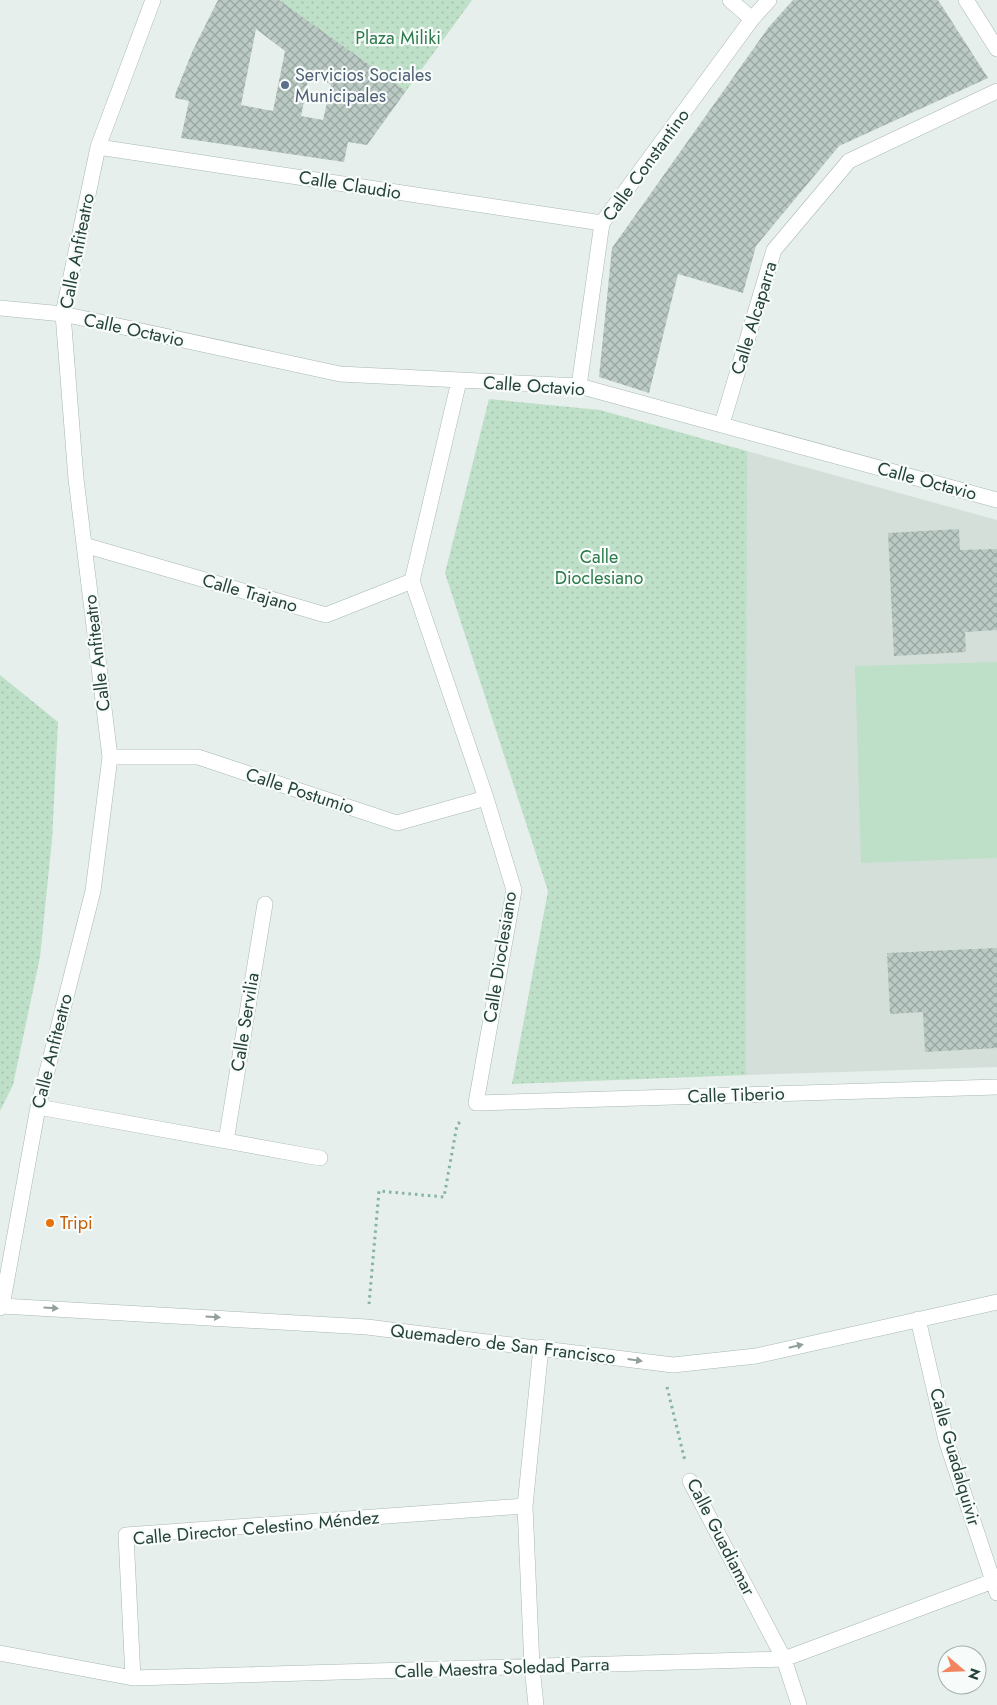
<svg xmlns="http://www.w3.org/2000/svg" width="997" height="1705" viewBox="0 0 997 1705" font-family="Jost,sans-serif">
<defs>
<pattern id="grass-dots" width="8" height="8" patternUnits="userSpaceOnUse" patternTransform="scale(1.25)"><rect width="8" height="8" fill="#bfe0c8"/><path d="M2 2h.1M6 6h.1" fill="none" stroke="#a4c1ad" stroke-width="1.8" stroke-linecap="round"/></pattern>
<pattern id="building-cross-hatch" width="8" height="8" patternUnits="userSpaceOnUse" patternTransform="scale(1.25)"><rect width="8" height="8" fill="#bbcac4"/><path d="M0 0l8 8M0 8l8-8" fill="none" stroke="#98a6a0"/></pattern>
</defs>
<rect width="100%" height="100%" fill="#e6efeb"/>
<!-- built -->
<path fill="#d4dfda" d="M747 451 997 520V1067L746 1075Z"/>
<!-- grass -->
<path fill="url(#grass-dots)" d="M279 0H472L406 91Z
M489 399 600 410 747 451 746 1075 512 1084 548 891 445 573Z
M0 675 58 722 52 840 40 957 13 1085 0 1111Z"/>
<!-- garden -->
<path fill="#bfe0c8" d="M997 662V858L861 863 855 666Z"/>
<!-- building -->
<path fill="url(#building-cross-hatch)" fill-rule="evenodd" d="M218 0H279L406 91 367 145 348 142 344 162 181 138 189 101 175 98 176 92 193 50ZM256 29 285 51 273 111 241 105ZM310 70 331 85 323 120 301 116Z
M793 0H938L988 78 839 146 756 246 743 293 678 274 649 393 599 377 612 248 768 28Z
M959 529 960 550 997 549V630L965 632 966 652 894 656 888 533Z
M997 948V1048L925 1052 923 1012 890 1014 887 953Z"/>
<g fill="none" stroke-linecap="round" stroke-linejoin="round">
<!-- minor casing -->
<g stroke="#a8b8b2" stroke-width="16">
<path id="minor" d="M730 0 752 19
M966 0 997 49
M98 147 602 223
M0 308 63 314 340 374 579 386 997 500
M459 381 412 581 486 798 514 890 476 1103 997 1087
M579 386 602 223 752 19 769 0
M722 424 774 250 849 161 997 91
M84 545 326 615 412 581
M110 757H198L397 823 486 798
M38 1107 320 1158
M226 1141 265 904
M2 1306 367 1327 673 1365 756 1356 997 1302
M0 1308 2 1306 38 1107 93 891 110 757 76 479 63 314 98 147 153 0
M918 1319 946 1440 997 1593
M690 1481 784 1659 799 1705
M0 1653 133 1678 784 1659 993 1581
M133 1678 126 1535 525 1506
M536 1705 532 1667 525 1506 541 1347"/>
</g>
<!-- path -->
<path stroke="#86b3a5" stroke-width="3" stroke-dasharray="2.5 4" stroke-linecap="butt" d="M369 1304 379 1191 444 1197 457 1125 462 1120
M667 1387 685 1461"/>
<!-- minor -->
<use href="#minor" stroke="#fff" stroke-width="15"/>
</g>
<!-- one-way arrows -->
<defs><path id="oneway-solid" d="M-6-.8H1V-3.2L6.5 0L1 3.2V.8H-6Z" transform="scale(1.25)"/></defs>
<g fill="#92a09c">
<use href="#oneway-solid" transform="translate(51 1308) rotate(3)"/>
<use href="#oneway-solid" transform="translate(213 1317) rotate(4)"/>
<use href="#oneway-solid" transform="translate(796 1346) rotate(-13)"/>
<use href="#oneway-solid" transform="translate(635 1360) rotate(8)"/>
</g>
<!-- markers -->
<circle fill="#5c6f8a" stroke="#f7fbf9" stroke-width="2" cx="285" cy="85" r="5"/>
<circle fill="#e8710a" stroke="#f7fbf9" stroke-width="2" cx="50" cy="1223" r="5"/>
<g text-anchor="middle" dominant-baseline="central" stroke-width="4.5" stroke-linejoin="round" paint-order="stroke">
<!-- park labels -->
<g font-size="18" fill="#2d7a4b" stroke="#f7fbf9">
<text x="398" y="38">Plaza Miliki</text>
<text x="599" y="557">Calle<tspan x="599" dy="21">Dioclesiano</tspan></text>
</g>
<!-- service labels -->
<g font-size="18" fill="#4e5e75" stroke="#f7fbf9" text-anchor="start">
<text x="295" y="75">Servicios Sociales<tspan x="295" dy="21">Municipales</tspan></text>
</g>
<!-- street labels -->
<g font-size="18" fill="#24423a" stroke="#f7fbf9">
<text transform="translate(646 165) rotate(-54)">Calle Constantino</text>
<text transform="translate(350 185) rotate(9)">Calle Claudio</text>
<text transform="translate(77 251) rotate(-79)">Calle Anfiteatro</text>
<text transform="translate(754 318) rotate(-73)">Calle Alcaparra</text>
<text transform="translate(134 330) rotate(12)">Calle Octavio</text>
<text transform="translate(534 386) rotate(4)">Calle Octavio</text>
<text transform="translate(927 481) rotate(15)">Calle Octavio</text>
<text transform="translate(250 593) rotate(16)">Calle Trajano</text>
<text transform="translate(97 653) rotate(-97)">Calle Anfiteatro</text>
<text transform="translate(300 791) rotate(18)">Calle Postumio</text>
<text transform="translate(500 957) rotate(-81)">Calle Dioclesiano</text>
<text transform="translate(245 1022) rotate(-81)">Calle Servilia</text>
<text transform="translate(52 1051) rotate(-76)">Calle Anfiteatro</text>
<text transform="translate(736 1095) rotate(-2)">Calle Tiberio</text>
<text transform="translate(503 1344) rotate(7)">Quemadero de San Francisco</text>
<text transform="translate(955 1457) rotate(74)">Calle Guadalquivir</text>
<text transform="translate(256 1528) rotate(-5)">Calle Director Celestino Méndez</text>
<text transform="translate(721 1537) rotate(63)">Calle Guadiamar</text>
<text transform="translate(502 1668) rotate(-2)">Calle Maestra Soledad Parra</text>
</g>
<!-- food labels -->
<g font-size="18" fill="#c56008" stroke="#f7fbf9" text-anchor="start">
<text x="60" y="1223">Tripi</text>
</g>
</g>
<!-- north arrow -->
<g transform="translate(962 1670) rotate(109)"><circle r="24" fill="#f7fbf9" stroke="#a3b1ad"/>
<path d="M0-4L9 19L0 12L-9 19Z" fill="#f4845f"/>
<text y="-8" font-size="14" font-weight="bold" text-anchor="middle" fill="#24423a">N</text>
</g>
</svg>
